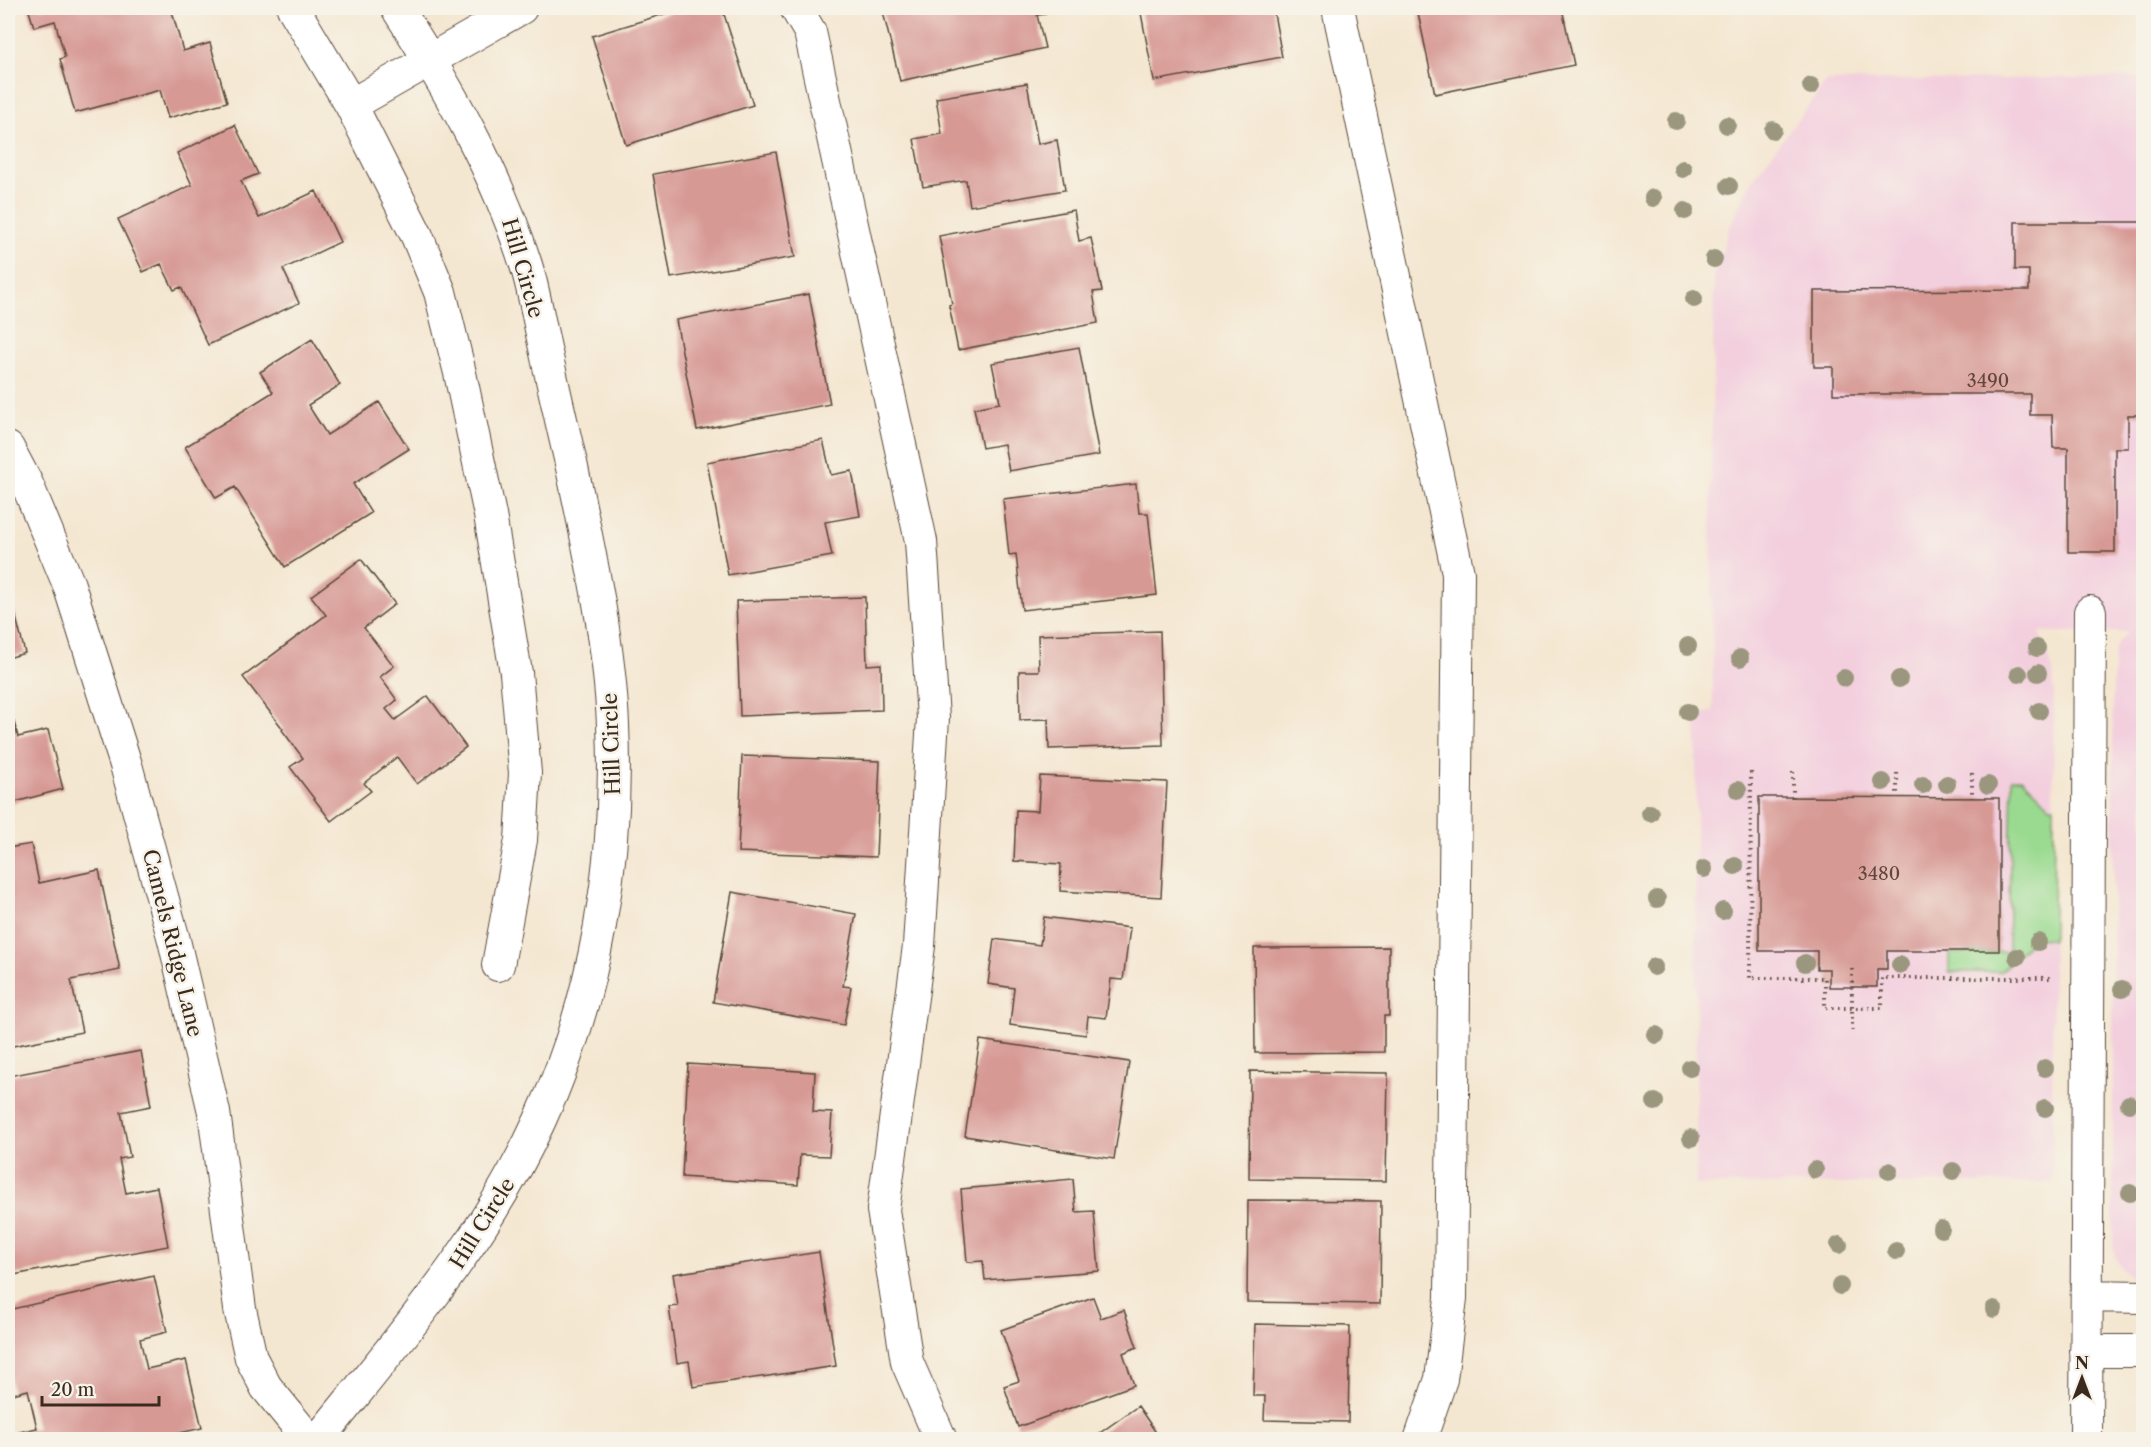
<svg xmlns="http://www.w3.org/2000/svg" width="2151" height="1447" viewBox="0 0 2151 1447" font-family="'Libre Caslon Text',serif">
<rect width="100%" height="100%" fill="#f7f3e8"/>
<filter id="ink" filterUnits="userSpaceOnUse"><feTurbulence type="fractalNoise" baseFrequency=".0167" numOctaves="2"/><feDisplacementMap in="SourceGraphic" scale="12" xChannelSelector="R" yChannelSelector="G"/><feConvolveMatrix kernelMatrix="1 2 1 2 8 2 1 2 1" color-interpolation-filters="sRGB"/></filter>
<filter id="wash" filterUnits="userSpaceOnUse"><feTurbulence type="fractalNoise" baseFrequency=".008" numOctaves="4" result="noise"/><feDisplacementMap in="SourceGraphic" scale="24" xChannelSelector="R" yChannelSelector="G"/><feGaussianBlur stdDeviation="1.35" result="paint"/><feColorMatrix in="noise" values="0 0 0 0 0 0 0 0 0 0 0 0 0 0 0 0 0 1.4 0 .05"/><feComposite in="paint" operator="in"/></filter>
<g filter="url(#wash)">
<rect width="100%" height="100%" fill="#f4e7d1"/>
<!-- built -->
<path fill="#f3cfde" d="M2143 77V1279H2133L2121 1268 2115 1257 2113 1242V681L2115 649 2119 641 2128 632H2040L2053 669 2054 691 2052 1182 1696 1185V714L1713 712 1711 507 1714 270 1720 258 1730 226 1752 180 1827 81Z"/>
<!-- green -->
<path fill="#9ada90" stroke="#6a8257" stroke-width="1.5" d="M2012 778H2022L2050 806H2054L2053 940C2030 932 2016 958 2000 972H1949V953L2008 952Z"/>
<g id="blocks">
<!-- building -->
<path fill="#d79994" d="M28 8H171L183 51 210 43 227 102 168 118 160 90 75 113 60 59 65 57 55 21 34 27Z
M684 8H722L753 105 626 145 592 36Z
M882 8H1044L1046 14 1037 15 1045 48 900 81Z
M1140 8H1273L1282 57 1154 81Z
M1417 8H1562L1574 65 1435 94Z
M1027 83 1038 144 1057 140 1065 190 970 206 966 180 923 187 914 139 942 134 936 98Z
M235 125 258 174 241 181 259 218 316 191 340 242 283 269 299 303 208 345 181 287 174 290 161 264 143 272 118 219 192 185 177 153Z
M776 152 795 257 671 278 653 174Z
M1074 210 1079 241 1091 238 1102 291 1093 292 1098 323 958 350 949 305 952 304 939 236Z
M2015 222H2144V415H2128V448H2115V552H2068V448H2053L2052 415H2030V394H1833V367H1814V291L2029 290V270H2015Z
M809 294 830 404 697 430 676 320Z
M312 339 340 385 308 405 327 435 379 402 409 449 353 484 371 513 285 567 235 487 216 498 185 447 273 392 260 372Z
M1079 347 1099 455 1009 471 1004 444 982 448 974 408 1000 403 992 363Z
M823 440 831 475 852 471 860 516 825 522 832 556 728 575 707 462Z
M1136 484 1139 513H1148L1157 595 1022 610 1016 554 1009 555 1003 499Z
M361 559 395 604 364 628 394 666 380 677 397 700 386 709 395 720 428 696 466 747 417 784 397 757 364 783 371 791 331 821 290 767 303 758 282 730 283 729 243 677 326 615 311 596Z
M865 597 867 665 881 664 882 710 740 716 736 601Z
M11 598 25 653 8 658V599Z
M1160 631 1163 745 1049 749 1048 719 1020 720 1019 671H1039L1038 635Z
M8 699 18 737 48 730 63 789 8 804Z
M742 756 880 761 876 857 738 852Z
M1040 776 1167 782 1161 897 1060 891 1061 864 1014 861 1016 810 1038 811Z
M1759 797 1999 798V951H1887V969H1877V987H1829V969H1817V951H1759Z
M31 844 39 883 99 870 120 970 71 980 82 1032 8 1047V848Z
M732 892 856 914 843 986 851 987 844 1025 713 1002Z
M1044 917 1130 928 1123 980 1111 979 1106 1018 1088 1016 1086 1035 1010 1025 1014 988 988 984 994 939 1040 945Z
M1389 947V1016H1384V1052L1255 1053 1254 948Z
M980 1040 1129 1062 1114 1159 965 1136Z
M141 1051 151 1106 121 1112 130 1157 119 1159 126 1193 157 1187 168 1246 8 1276V1076Z
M688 1064 815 1072 813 1112 832 1113 829 1156 800 1155 798 1185 682 1177Z
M1250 1071 1388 1073 1386 1181 1249 1179Z
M1073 1179 1076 1212 1094 1211 1099 1271 985 1280 983 1261 967 1262 961 1189Z
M1248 1200 1381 1201 1380 1304 1247 1302Z
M819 1252 836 1366 693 1387 689 1361 677 1363 669 1307 678 1306 673 1274Z
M154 1276 167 1332 140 1339 147 1369 186 1360 202 1428 149 1440H21L19 1432 37 1428 28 1390 13 1394 8 1369V1310Z
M1093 1297 1101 1318 1124 1310 1137 1347 1123 1353 1134 1385 1018 1427 1004 1386 1019 1381 1001 1330Z
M1255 1324 1350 1326 1348 1422 1264 1420 1265 1396H1253Z
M1138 1406 1161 1440H1090Z"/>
</g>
</g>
<g filter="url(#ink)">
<use href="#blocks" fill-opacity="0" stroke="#574639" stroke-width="1.5"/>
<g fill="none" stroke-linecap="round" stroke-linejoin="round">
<!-- minor casing -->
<g stroke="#574639" stroke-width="34">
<path id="minor" d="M293 8 351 105 417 236 440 292 460 373 490 515 516 673 525 773 521 840 498 965
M796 8 810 32 921 541 933 718 919 946 883 1210 907 1362 941 1440
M1338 8 1458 573 1451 1298 1441 1379 1420 1440
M351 105 521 8
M8 448 27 484 69 585 126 765 174 940 214 1112 240 1309 251 1358 266 1387 309 1440
M2087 1296 2144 1297
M2086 1351H2144
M318 1440C400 1338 485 1241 540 1120 596 999 619 858 613 725 609 637 589 549 571 463 561 420 551 377 542 334 537 311 533 287 526 265 497 173 449 89 397 8
M2086 1440 2090 612"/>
</g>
<!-- path -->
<path stroke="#574639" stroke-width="4" stroke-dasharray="1.5 4.5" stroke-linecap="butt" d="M1751 772 1750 978H1825V1008H1882V978H2054
M1793 772V798
M1897 773V798
M1972 773V798
M1852 969V1033"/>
<!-- minor -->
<use href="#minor" stroke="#fff" stroke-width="32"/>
</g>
<!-- trees -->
<g fill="#9b977e">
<circle cx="1811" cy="86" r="9"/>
<circle cx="1676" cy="121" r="9"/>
<circle cx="1727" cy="125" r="9"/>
<circle cx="1773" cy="130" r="9"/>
<circle cx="1683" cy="169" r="9"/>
<circle cx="1729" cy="186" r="9"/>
<circle cx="1653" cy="198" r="9"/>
<circle cx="1685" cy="211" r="9"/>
<circle cx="1714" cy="259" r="9"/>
<circle cx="1694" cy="299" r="9"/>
<circle cx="1688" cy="646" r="9"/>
<circle cx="2037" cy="648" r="9"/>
<circle cx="1740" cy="658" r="9"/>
<circle cx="2038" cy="673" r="9"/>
<circle cx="2019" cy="674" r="9"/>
<circle cx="1844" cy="678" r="9"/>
<circle cx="1899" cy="679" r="9"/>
<circle cx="2039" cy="711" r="9"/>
<circle cx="1688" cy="712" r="9"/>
<circle cx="1883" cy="782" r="9"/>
<circle cx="1947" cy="784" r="9"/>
<circle cx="1923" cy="785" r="9"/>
<circle cx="1988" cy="785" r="9"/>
<circle cx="1738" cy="790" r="9"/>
<circle cx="1650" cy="813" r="9"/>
<circle cx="1735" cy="866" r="9"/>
<circle cx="1704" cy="869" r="9"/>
<circle cx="1657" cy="899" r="9"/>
<circle cx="1723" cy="911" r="9"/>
<circle cx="2038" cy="942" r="9"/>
<circle cx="2017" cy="957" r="9"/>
<circle cx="1805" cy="963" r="9"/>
<circle cx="1900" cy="965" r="9"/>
<circle cx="1654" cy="967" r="9"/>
<circle cx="2122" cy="989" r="9"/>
<circle cx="1656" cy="1035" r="9"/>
<circle cx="1690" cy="1068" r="9"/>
<circle cx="2045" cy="1068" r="9"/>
<circle cx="1655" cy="1102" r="9"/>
<circle cx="2129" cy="1104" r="9"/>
<circle cx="2045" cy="1108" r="9"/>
<circle cx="1691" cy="1138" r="9"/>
<circle cx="1815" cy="1170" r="9"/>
<circle cx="1889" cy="1171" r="9"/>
<circle cx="1953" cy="1171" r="9"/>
<circle cx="2130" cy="1193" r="9"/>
<circle cx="1941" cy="1229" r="9"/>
<circle cx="1839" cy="1245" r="9"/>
<circle cx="1896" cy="1251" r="9"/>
<circle cx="1840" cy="1286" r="9"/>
<circle cx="1994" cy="1309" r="9"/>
</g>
</g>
<g text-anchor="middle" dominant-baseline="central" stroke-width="5" stroke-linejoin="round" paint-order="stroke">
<!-- number labels -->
<g font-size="18" fill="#62463c">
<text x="1988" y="381">3490</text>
<text x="1879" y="874">3480</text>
</g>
<!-- street labels -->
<g font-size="21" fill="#3b2a1e" stroke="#f7f3e8">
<text transform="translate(523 268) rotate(74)">Hill Circle</text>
<text transform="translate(611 744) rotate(-92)">Hill Circle</text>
<text transform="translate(173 943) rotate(76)">Camels Ridge Lane</text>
<text transform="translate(482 1223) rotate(-58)">Hill Circle</text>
</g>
</g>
<!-- margin -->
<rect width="2151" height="1447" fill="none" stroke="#f7f3e8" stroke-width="30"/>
<!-- north arrow -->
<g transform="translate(2082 1378)" stroke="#f7f3e8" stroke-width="4.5" paint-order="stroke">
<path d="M0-4.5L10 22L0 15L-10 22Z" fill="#3b2a1e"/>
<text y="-9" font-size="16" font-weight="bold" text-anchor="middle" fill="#3b2a1e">N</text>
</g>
<!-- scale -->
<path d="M42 1396v9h117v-9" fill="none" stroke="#3b2a1e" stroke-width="3"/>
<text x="51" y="1396" font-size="18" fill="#3b2a1e" stroke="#f7f3e8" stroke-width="4.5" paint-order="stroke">20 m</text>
</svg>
